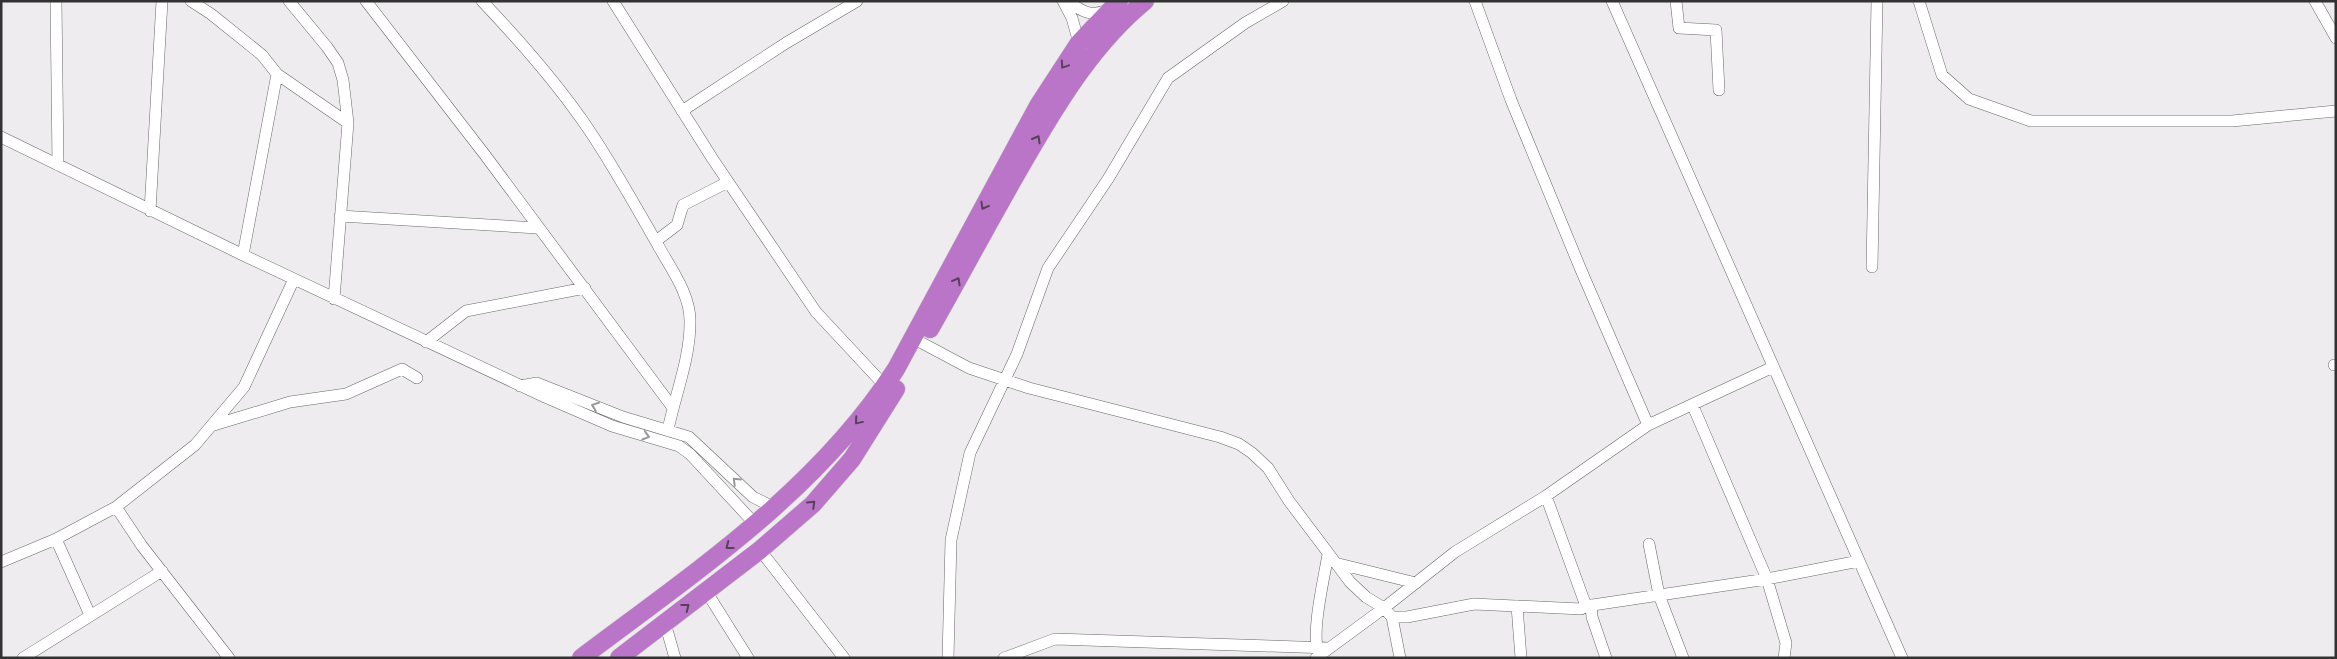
<svg xmlns="http://www.w3.org/2000/svg" width="2337" height="659" viewBox="0 0 2337 659" font-family="'PT Serif',serif">
<rect width="100%" height="100%" fill="#eeecee"/>
<g fill="none" stroke-linecap="round" stroke-linejoin="round">
<!-- minor casing -->
<g stroke="#69676a" stroke-width="12">
<path id="minor" d="M56 1 58 165
M191 1 211 14 262 55 277 74 348 123
M289 1 327 47 338 63 343 80 348 123 334 299
M366 1 485 155 673 408
M482 1C520 41 558 84 589 130 614 167 636 207 659 247 671 269 691 295 690 323 690 359 675 395 668 430
M613 1 712 158 816 312 885 386
M1063 1 1072 18 1079 43
M1067 1C1080 10 1093 19 1108 9
M1475 1 1511 100 1581 270 1648 425
M1612 1 1902 658
M1676 1 1679 28 1716 30 1719 90
M1919 1 1942 75 1969 99 2031 121H2232L2336 111
M2315 1 2336 38
M682 111 786 43 857 1
M1 137 243 255 545 397 612 426 679 446 690 454 755 524
M150 211 162 1
M340 216 537 228
M656 241 677 225 683 205 728 182
M243 255 277 74
M1872 267 1877 1
M426 342 466 311 585 288
M922 343 969 368 1029 388 1220 437 1239 444 1252 453 1268 468 1289 501 1350 582 1366 597 1384 608 1392 617 1400 658
M2334 365H2336
M520 386 537 383 623 417 689 437 753 497 775 508
M1693 406 1767 579 1786 643 1784 658
M214 425 290 402 346 394 402 369 417 378
M1546 496 1586 606
M56 539 90 615
M1649 544 1659 595 1683 658
M760 550 844 658
M1 562 56 539 116 507
M1335 563 1416 583
M706 591 748 658
M1591 605 1592 617 1606 658
M1517 606 1521 658
M1392 617H1407L1474 604 1581 609 1586 606 1767 579 1859 561
M665 623 675 658
M1319 652C1310 636 1325 574 1328 554
M23 658 162 571
M229 658 142 546 116 507 195 445 244 387 294 279
M948 658 951 540 970 453 1017 354 1048 268 1108 179 1168 78 1245 23 1283 1
M1004 658 1055 639 1329 648
M1316 658 1384 608 1455 552 1546 496 1648 425 1773 367"/>
</g>
<!-- highway casing -->
<g stroke="#cacaca" stroke-width="19">
<path id="highway" d="M930 329C963 271 994 212 1028 154 1060 99 1095 42 1145 1
M581 658C695 572 817 491 896 369L1038 106 1079 43 1119 1
M619 658 760 550 813 504 852 459 896 389"/>
</g>
<!-- minor -->
<use href="#minor" stroke="#fff" stroke-width="11"/>
<!-- highway -->
<use href="#highway" stroke="#ba74c8" stroke-width="18"/>
</g>
<!-- one-way arrows -->
<defs><path id="oneway-chevron" d="M-2-3.5L2.5 0L-2 3.5" fill="none" stroke-width="1.6" stroke-linecap="round" stroke-linejoin="round" transform="scale(1.25)"/></defs>
<g stroke="#554258">
<use href="#oneway-chevron" transform="translate(1064 65) rotate(124)"/>
<use href="#oneway-chevron" transform="translate(1037 139) rotate(-60)"/>
<use href="#oneway-chevron" transform="translate(984 206) rotate(119)"/>
<use href="#oneway-chevron" transform="translate(957 281) rotate(-61)"/>
<use href="#oneway-chevron" transform="translate(858 421) rotate(130)"/>
<use href="#oneway-chevron" transform="translate(812 504) rotate(-44)"/>
<use href="#oneway-chevron" transform="translate(729 546) rotate(143)"/>
<use href="#oneway-chevron" transform="translate(686 607) rotate(-38)"/>
</g>
<g stroke="#999899">
<use href="#oneway-chevron" transform="translate(595 406) rotate(-159)"/>
<use href="#oneway-chevron" transform="translate(646 436) rotate(16)"/>
<use href="#oneway-chevron" transform="translate(736 481) rotate(-136)"/>
</g>
<!-- border -->
<rect width="2337" height="659" fill="none" stroke="#333233" stroke-width="5"/>
</svg>
